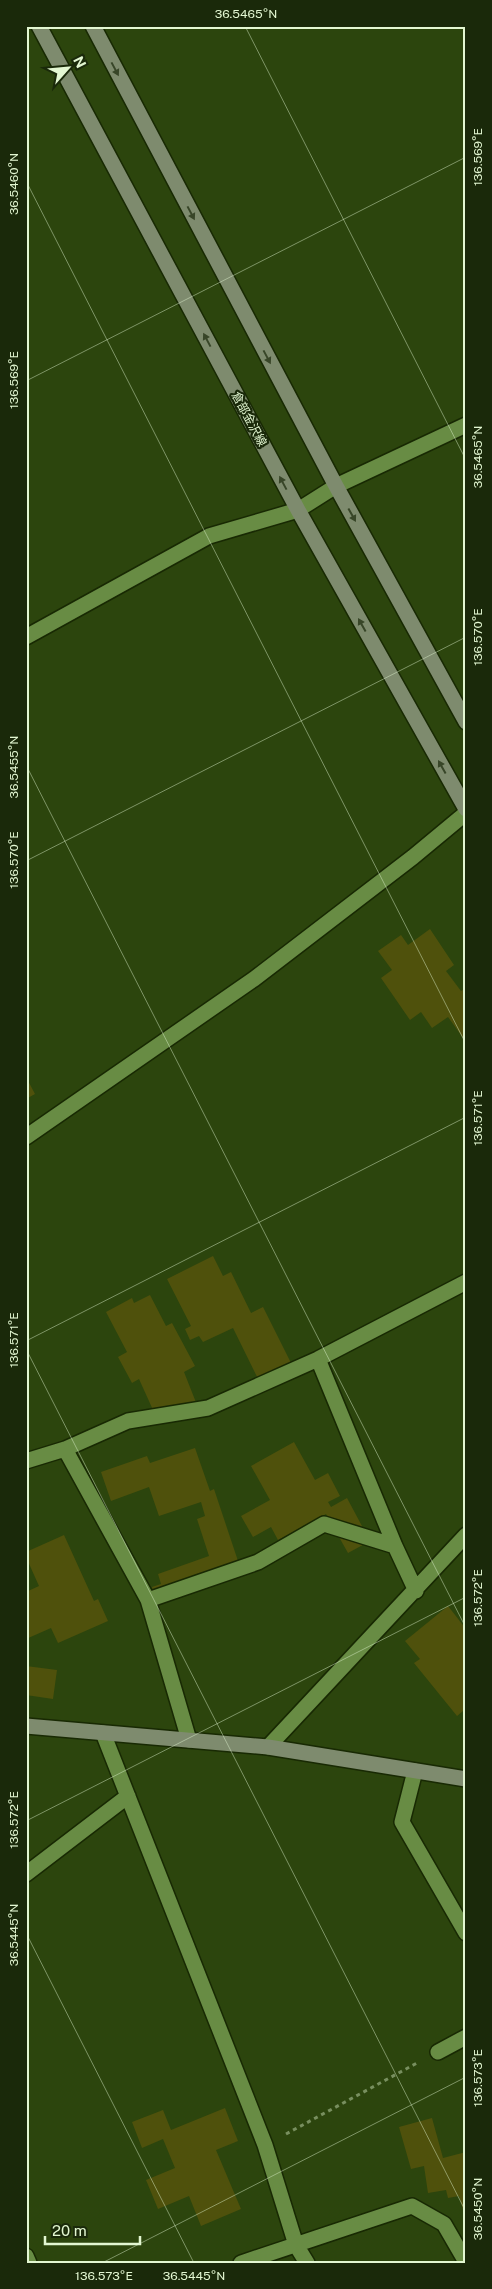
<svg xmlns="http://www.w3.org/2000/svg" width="492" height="2289" viewBox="0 0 492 2289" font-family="'Public Sans','Noto Sans JP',sans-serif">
<rect width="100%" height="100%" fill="#2c450d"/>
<!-- building -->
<path fill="#4f510c" d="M430 929 454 965 446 971 461 991 466 988V1042L448 1017 432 1028 421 1012 410 1020 381 978 392 970 378 951 401 935 408 945Z
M26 1077 35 1094 26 1099Z
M213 1256 223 1276 231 1272 251 1313 263 1307 295 1371 262 1387 233 1328 203 1342 199 1336 190 1340 185 1329 191 1326 167 1279Z
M150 1295 166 1326 172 1323 195 1366 184 1372 199 1410 158 1421 139 1379 132 1383 118 1357 127 1352 106 1312 132 1298 134 1303Z
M294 1442 315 1480 328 1473 340 1496 328 1502 331 1507 347 1498 370 1541 348 1553 326 1514 278 1540 271 1527 253 1537 241 1516 270 1500 251 1466Z
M195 1448 210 1491 214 1489 241 1570 156 1599 152 1587 161 1584 158 1574 209 1556 197 1519 205 1516 201 1502 159 1516 149 1487 111 1501 101 1472 147 1456 150 1463Z
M64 1535 94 1601 98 1599 108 1621 58 1643 51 1628 26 1639V1592L39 1586 26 1557V1552Z
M448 1606 466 1629V1715L463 1711 457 1716 414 1663 420 1659 405 1641Z
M26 1666 57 1670 53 1699 26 1695Z
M225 2108 238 2141 216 2150 241 2209 201 2226 189 2196 158 2209 146 2180 175 2168 163 2139 142 2148 132 2122 163 2110 171 2130Z
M432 2118 443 2158 466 2152V2220L459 2196 448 2198 446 2190 428 2193 424 2166 411 2169 399 2127Z"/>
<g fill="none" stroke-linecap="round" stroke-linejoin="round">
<!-- street casing -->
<g stroke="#182903" stroke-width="18">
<path id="street" d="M26 637 209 536 298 510 336 486 466 425
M26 1137 254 979 413 857 466 813
M318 1359 395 1546 416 1591
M65 1449 148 1600 189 1740
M26 1461 65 1449 128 1421 208 1408 318 1359 466 1282
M148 1600 258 1562 324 1524 395 1546
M103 1733 265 2145 296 2245 307 2263
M268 1747 466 1535
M415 1771 402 1822 466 1933
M26 1874 128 1796
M438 2052 466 2037
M26 2256 29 2263
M241 2263 412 2206 444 2224 466 2262"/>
</g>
<!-- secondary casing -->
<g stroke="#182903" stroke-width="18">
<path id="secondary" d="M39 26 298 510 466 809
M93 26 336 486 466 722
M26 1726 268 1747 466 1779"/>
</g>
<!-- path -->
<path stroke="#788f5f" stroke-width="3" stroke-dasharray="4 4" stroke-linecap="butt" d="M286 2134 417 2063"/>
<!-- street -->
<use href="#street" stroke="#688c44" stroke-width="15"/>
<!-- secondary -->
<use href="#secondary" stroke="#7e8b6e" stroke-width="15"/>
</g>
<!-- one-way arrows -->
<defs><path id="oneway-solid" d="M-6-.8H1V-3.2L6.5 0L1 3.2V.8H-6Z" transform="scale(1.25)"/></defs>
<g fill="#384628">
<use href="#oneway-solid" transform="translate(115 69) rotate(62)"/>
<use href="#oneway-solid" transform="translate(191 213) rotate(62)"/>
<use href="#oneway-solid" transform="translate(207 340) rotate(-118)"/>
<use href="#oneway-solid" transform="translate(267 357) rotate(62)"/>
<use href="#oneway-solid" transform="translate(283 483) rotate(-118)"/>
<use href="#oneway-solid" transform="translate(352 515) rotate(61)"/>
<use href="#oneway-solid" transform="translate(362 625) rotate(-119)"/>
<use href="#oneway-solid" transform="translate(442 767) rotate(-119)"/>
</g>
<!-- ticks -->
<path fill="none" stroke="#e3f7d2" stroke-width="1" stroke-opacity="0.45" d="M245 26 466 460M26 181 466 1044M26 381 466 157M26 765 466 1628M26 861 466 637M26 1341 466 1117M26 1349 466 2212M26 1821 466 1597M26 1933 194 2263M102 2263 466 2077"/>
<g text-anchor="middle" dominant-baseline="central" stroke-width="4.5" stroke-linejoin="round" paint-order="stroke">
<!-- street labels -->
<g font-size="12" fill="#e3f7d2" stroke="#1a290a">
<text transform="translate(249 419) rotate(62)">倉部金沢線</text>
</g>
</g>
<!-- border -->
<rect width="492" height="2289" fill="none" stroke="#1a290a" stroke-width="55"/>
<!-- north arrow -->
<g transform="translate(68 68) rotate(63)" stroke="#1a290a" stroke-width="4" paint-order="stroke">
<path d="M0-4L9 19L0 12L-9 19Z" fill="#e3f7d2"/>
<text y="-8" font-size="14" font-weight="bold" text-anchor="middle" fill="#e3f7d2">N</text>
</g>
<!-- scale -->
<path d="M45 2236v8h95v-8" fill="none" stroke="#e3f7d2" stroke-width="2.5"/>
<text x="52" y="2236" font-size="15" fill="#e3f7d2" stroke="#1a290a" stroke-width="4" paint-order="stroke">20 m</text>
<rect x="28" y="28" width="436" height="2234" fill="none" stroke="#e3f7d2" stroke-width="2"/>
<g font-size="12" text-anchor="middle" fill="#e3f7d2">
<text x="246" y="18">36.5465°N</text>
<text transform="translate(478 157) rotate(-90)" y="4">136.569°E</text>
<text transform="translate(14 184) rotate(-90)" y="4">36.5460°N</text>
<text transform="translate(14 380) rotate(-90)" y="4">136.569°E</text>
<text transform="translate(478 457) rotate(-90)" y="4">36.5465°N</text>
<text transform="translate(478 637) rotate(-90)" y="4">136.570°E</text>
<text transform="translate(14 767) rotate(-90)" y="4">36.5455°N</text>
<text transform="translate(14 860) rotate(-90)" y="4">136.570°E</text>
<text transform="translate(478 1118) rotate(-90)" y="4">136.571°E</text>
<text transform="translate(14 1340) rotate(-90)" y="4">136.571°E</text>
<text transform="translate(478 1598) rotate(-90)" y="4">136.572°E</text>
<text transform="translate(14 1820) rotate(-90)" y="4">136.572°E</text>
<text transform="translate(14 1935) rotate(-90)" y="4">36.5445°N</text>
<text transform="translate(478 2078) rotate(-90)" y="4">136.573°E</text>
<text transform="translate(478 2209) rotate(-90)" y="4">36.5450°N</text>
<text x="104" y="2280">136.573°E</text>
<text x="194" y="2280">36.5445°N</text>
</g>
</svg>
